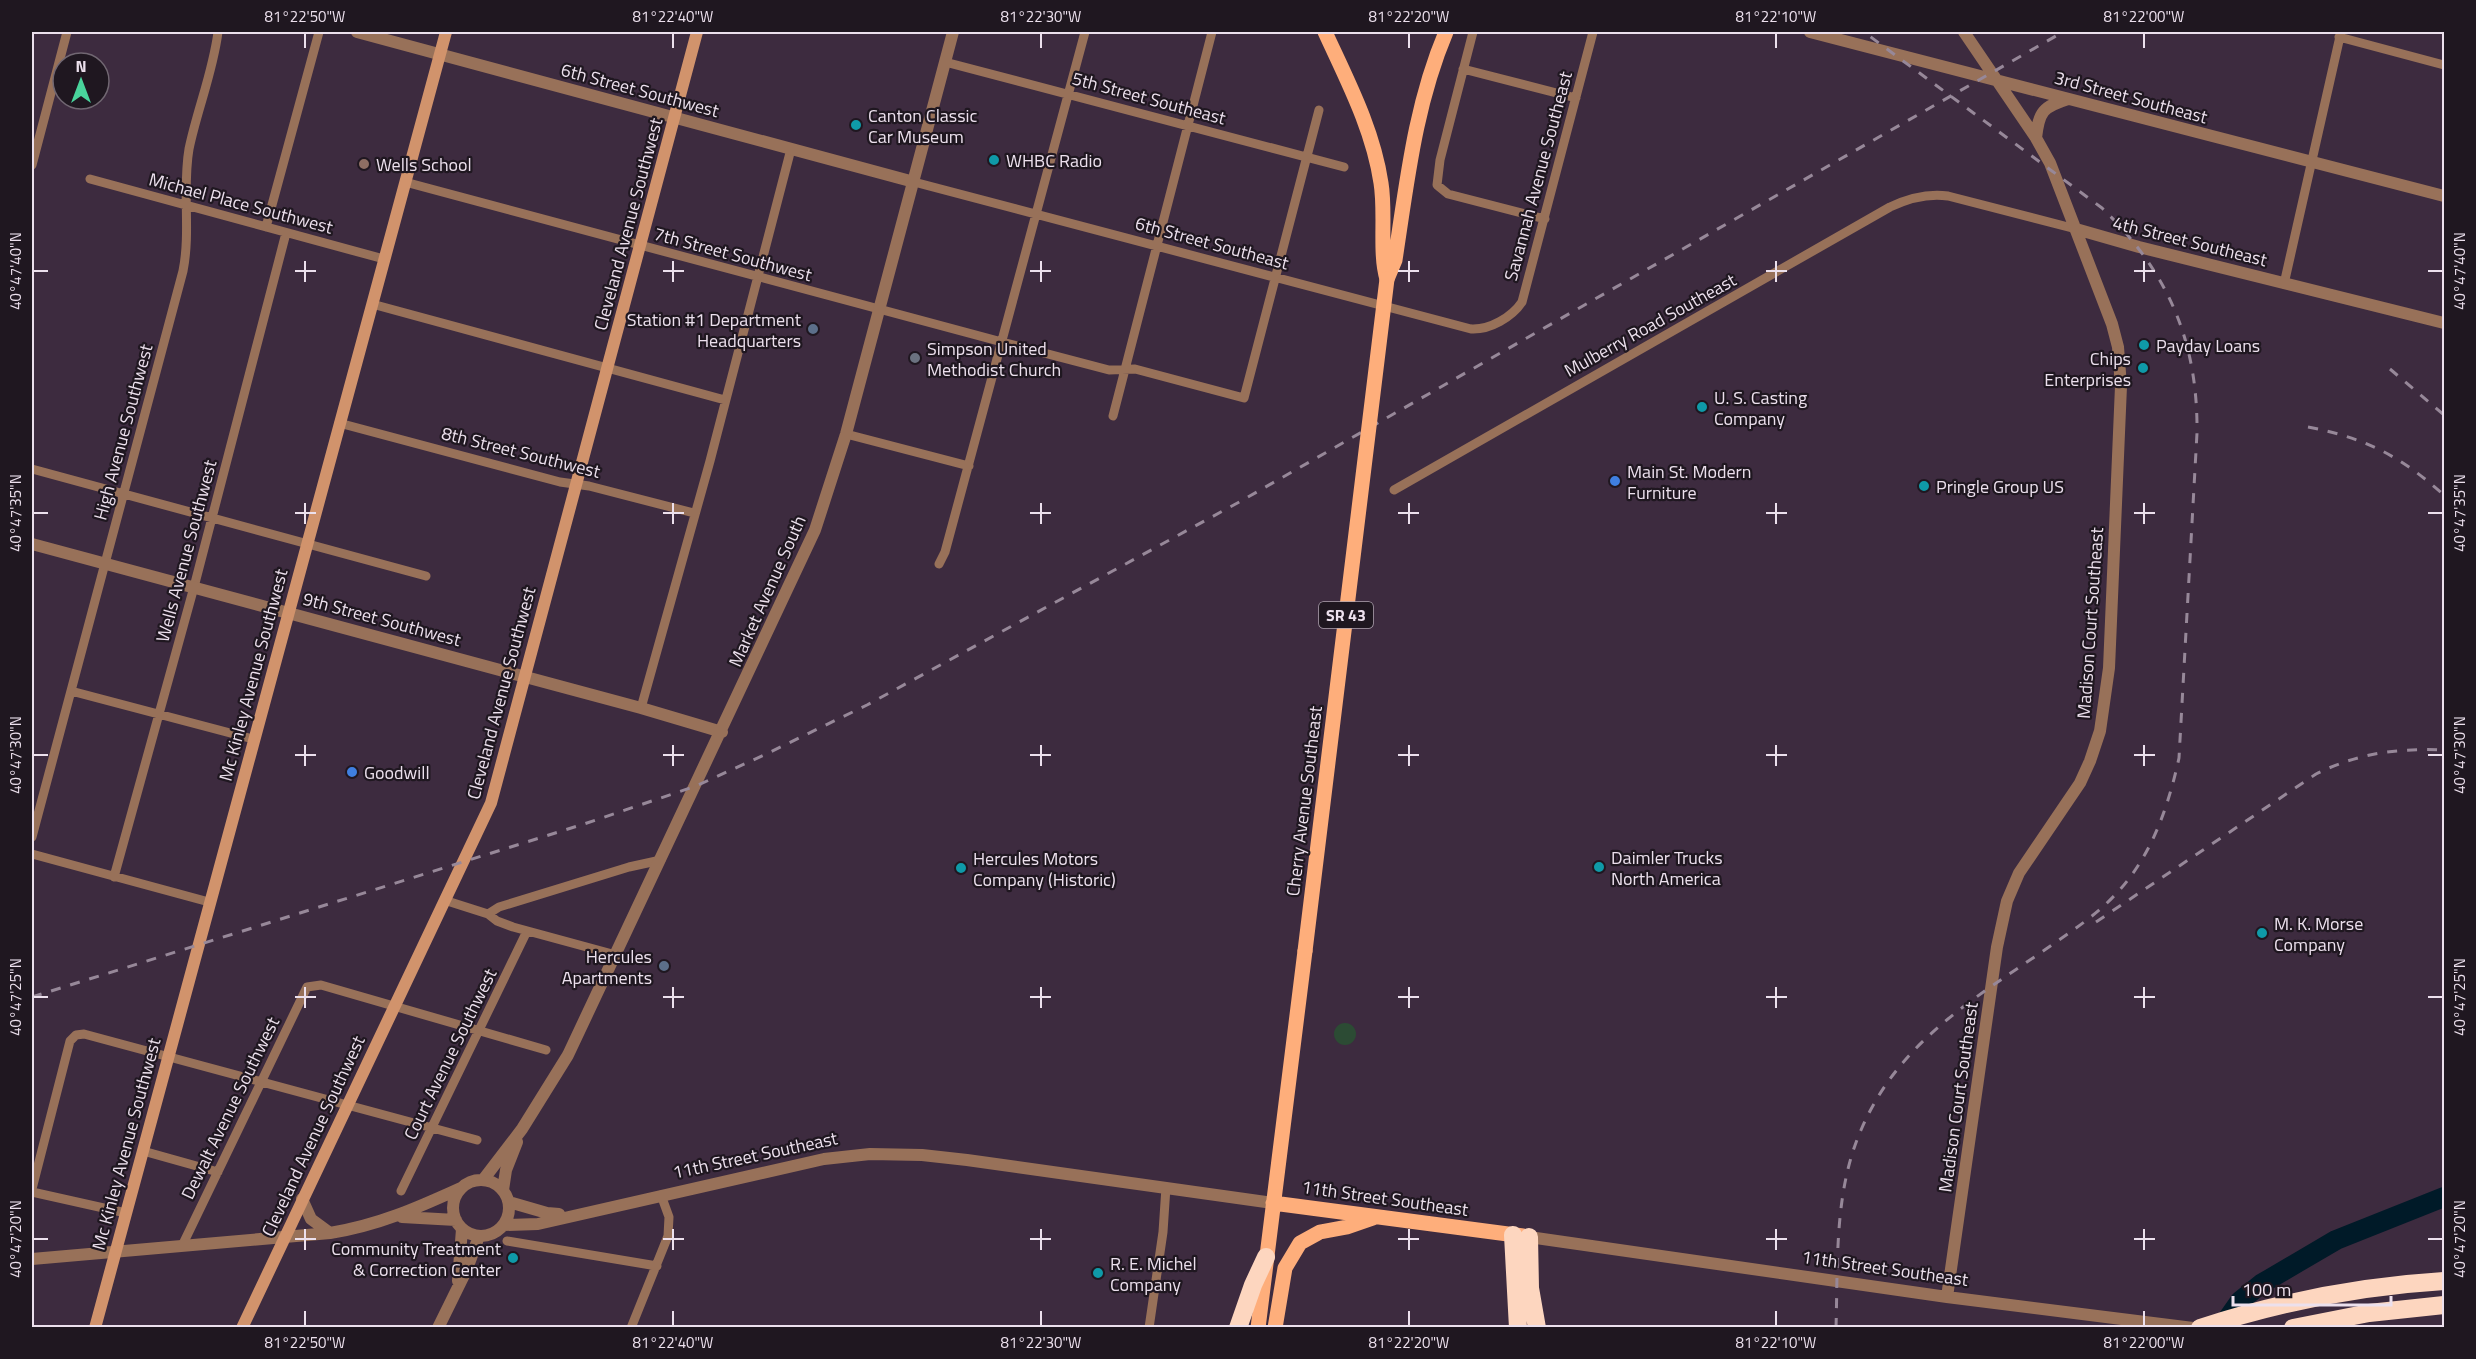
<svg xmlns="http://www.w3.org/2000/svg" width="2476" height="1359" viewBox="0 0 2476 1359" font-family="'Titillium Web',sans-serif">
<rect width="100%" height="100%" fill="#3d2b3f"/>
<!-- green -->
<path fill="#2c4b34" d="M1334 1034a11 11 0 1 1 22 0a11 11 0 1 1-22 0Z"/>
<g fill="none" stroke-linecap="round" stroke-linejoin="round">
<!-- river -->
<path stroke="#001a28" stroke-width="20" d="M2221 1328 2240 1301 2261 1284 2336 1240 2444 1197"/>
<!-- minor -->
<path stroke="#987159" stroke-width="9" d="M1473 32 1440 160 1437 185 1448 194 1545 219
M2339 37 2444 65
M945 62 1344 167
M1463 69 1576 98
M32 165 67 32
M90 179 384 259
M405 182 1002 342 1109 370 1135 369 1244 398 1319 110
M914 182 1471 329C1490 330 1512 317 1522 302L1593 32
M266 227 319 32
M2284 284 2341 32
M372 304 725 400
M1113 416 1212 32
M339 423 560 482 589 486 694 513
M846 434 969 466
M32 469 426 576
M1394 490 1890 207C1909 198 1927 193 1948 196L2076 229
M939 564 945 552 1085 32
M71 691 253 739
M641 708 710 461 791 149
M32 837 183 271C191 231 182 189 189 149 197 110 213 72 218 32
M32 854 209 902
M114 877 194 587 286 233
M444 900 488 914 497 921 513 927 616 955
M488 914 499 907 629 867 661 860
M143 1151 218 1172
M32 1189 70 1041 76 1035 84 1034 477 1140
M401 1191 527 931
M32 1192 126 1213
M507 1241 657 1266
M182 1246 307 987 321 985 546 1050
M631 1328 668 1236 669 1217 661 1195
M1149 1328 1163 1232 1166 1187"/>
<!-- tertiary -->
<path stroke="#987159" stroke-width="12" d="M357 32 914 182
M1810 32 2444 196
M2036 138C2039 111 2043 107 2068 99
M2076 229 2139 247 2444 323
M32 544 641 708 722 732
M453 1208a28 28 0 1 1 56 0a28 28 0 1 1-56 0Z
M483 1180 522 1129 568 1055 815 530 846 434 953 32
M503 1190 506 1170 517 1142
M302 1199 311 1219 330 1233
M509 1202 547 1213 559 1214
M402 1217 456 1220
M504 1225 538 1224 824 1159 870 1154 922 1155 967 1160 1273 1203
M1529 1237 1947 1297 2193 1328
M32 1259 330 1233C379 1225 417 1208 461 1188
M458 1281 462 1229
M1947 1297 1997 947 2007 901 2019 873 2080 783 2090 761 2100 731 2109 668 2121 386 2118 347 2112 324 2050 163 2036 138 1964 32
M438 1328 467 1269 479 1236"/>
<!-- secondary -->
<path stroke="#d1936c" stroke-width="12" d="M95 1328 446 32
M242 1328 491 803 697 32"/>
<!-- primary -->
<path stroke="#feae7b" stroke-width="15" d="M1325 32C1347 80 1373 129 1381 183 1386 213 1379 253 1387 279
M1387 279 1395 260C1407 182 1415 105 1446 32
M1273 1203 1523 1236
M1258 1328 1305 951
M1275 1328 1285 1268 1300 1243 1320 1232 1347 1227 1373 1218"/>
<!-- motorway -->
<path stroke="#fdd6bf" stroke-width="18" d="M1513 1235 1518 1328
M1529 1237 1530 1288 1537 1328
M1238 1328 1253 1285 1266 1257
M2200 1328C2279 1302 2361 1286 2444 1281
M2293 1328 2369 1313 2444 1305"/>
<!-- rail -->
<path stroke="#978899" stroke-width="3" stroke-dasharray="10 10" stroke-linecap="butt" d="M2390 369 2444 415
M2308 427C2366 438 2400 456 2444 495
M2096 922 2316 774C2358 753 2398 748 2444 750
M32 997 584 824 696 786 764 755 867 705 1241 501 2063 32
M1836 1328C1838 1262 1834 1192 1861 1130 1898 1043 1972 1000 2046 949 2070 932 2094 917 2114 896 2151 858 2168 808 2179 758L2197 433C2198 341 2168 272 2102 208L1864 32"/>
<!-- primary-bridge -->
<path stroke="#feae7b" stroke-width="15" d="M1305 951 1387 279"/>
</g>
<!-- ticks -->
<path fill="none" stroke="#ece0ed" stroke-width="2" d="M305 33V48M673 33V48M1041 33V48M1409 33V48M1776 33V48M2144 33V48M305 261V282M673 261V282M1041 261V282M1409 261V282M1776 261V282M2144 261V282M33 271H48M295 271H316M663 271H684M1030 271H1051M1398 271H1419M1766 271H1787M2134 271H2155M2428 271H2443M305 503V524M673 503V524M1041 503V524M1409 503V524M1776 503V524M2144 503V524M33 513H48M295 513H316M663 513H684M1030 513H1051M1398 513H1419M1766 513H1787M2134 513H2155M2428 513H2443M305 745V766M673 745V766M1041 745V766M1409 745V766M1776 745V766M2144 745V766M33 755H48M295 755H316M663 755H684M1030 755H1051M1398 755H1419M1766 755H1787M2134 755H2155M2428 755H2443M305 987V1008M673 987V1008M1041 987V1008M1409 987V1008M1776 987V1008M2144 987V1008M33 997H48M295 997H316M663 997H684M1030 997H1051M1398 997H1419M1766 997H1787M2134 997H2155M2428 997H2443M305 1229V1250M673 1229V1250M1041 1229V1250M1409 1229V1250M1776 1229V1250M2144 1229V1250M33 1239H48M295 1239H316M663 1239H684M1030 1239H1051M1398 1239H1419M1766 1239H1787M2134 1239H2155M2428 1239H2443M305 1311V1326M673 1311V1326M1041 1311V1326M1409 1311V1326M1776 1311V1326M2144 1311V1326"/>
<!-- markers -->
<g fill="#0f9aa8" stroke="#1f1720" stroke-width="2">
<circle cx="856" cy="125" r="6"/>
<circle cx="994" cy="160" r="6"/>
<circle cx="2144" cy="345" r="6"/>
<circle cx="2143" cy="368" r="6"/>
<circle cx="1702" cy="407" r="6"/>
<circle cx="1924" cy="486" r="6"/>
<circle cx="1599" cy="867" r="6"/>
<circle cx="961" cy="868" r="6"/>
<circle cx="2262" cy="933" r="6"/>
<circle cx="513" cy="1258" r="6"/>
<circle cx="1098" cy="1273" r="6"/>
</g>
<circle fill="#8d6e63" stroke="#1f1720" stroke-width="2" cx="364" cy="164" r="6"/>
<g fill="#5c6f8a" stroke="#1f1720" stroke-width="2">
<circle cx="813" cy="329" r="6"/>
<circle cx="664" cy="966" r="6"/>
</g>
<circle fill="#6b7280" stroke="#1f1720" stroke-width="2" cx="915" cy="358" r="6"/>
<g fill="#3f7fe0" stroke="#1f1720" stroke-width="2">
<circle cx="1615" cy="481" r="6"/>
<circle cx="352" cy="772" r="6"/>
</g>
<g text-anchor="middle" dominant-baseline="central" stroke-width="4.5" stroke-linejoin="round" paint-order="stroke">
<!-- shield labels -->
<rect fill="#1f1720" stroke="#aea4b0" stroke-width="1.5" x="1319" y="602" width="54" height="26" rx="4.5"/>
<g font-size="16" font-weight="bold" fill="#ece0ed">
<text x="1346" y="615">SR 43</text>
</g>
<!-- street labels -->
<g font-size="18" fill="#ece0ed" stroke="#1f1720">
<text transform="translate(640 90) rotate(15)">6th Street Southwest</text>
<text transform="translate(2131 97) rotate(15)">3rd Street Southeast</text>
<text transform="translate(1149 98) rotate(15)">5th Street Southeast</text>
<text transform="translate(1538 176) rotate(-75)">Savannah Avenue Southeast</text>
<text transform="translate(241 203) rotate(15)">Michael Place Southwest</text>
<text transform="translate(628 224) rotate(-75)">Cleveland Avenue Southwest</text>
<text transform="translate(2190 241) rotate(14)">4th Street Southeast</text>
<text transform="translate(1212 243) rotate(15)">6th Street Southeast</text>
<text transform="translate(733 254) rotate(15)">7th Street Southwest</text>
<text transform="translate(1650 325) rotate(-29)">Mulberry Road Southeast</text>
<text transform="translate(123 432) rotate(-75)">High Avenue Southwest</text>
<text transform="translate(521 452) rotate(14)">8th Street Southwest</text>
<text transform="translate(186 551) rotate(-75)">Wells Avenue Southwest</text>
<text transform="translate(767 591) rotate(-66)">Market Avenue South</text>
<text transform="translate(382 619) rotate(15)">9th Street Southwest</text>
<text transform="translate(2090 623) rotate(-86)">Madison Court Southeast</text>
<text transform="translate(253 675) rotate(-75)">Mc Kinley Avenue Southwest</text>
<text transform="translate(501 693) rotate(-75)">Cleveland Avenue Southwest</text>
<text transform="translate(1304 801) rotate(-83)">Cherry Avenue Southeast</text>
<text transform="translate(450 1054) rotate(-64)">Court Avenue Southwest</text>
<text transform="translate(1958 1097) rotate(-82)">Madison Court Southeast</text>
<text transform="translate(230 1108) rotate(-64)">Dewalt Avenue Southwest</text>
<text transform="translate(313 1136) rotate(-65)">Cleveland Avenue Southwest</text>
<text transform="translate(126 1144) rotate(-75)">Mc Kinley Avenue Southwest</text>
<text transform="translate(755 1155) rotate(-12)">11th Street Southeast</text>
<text transform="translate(1385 1198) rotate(8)">11th Street Southeast</text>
<text transform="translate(1885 1268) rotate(8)">11th Street Southeast</text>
</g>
<!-- poi labels -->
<g font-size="18" fill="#ece0ed" stroke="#1f1720" text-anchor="start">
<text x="868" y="115">Canton Classic<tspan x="868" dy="21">Car Museum</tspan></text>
<text x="1006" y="160">WHBC Radio</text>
<text x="376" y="164">Wells School</text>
<text x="801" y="319" text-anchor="end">Station #1 Department<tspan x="801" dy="21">Headquarters</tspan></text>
<text x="2156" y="345">Payday Loans</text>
<text x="927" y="348">Simpson United<tspan x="927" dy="21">Methodist Church</tspan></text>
<text x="2131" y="358" text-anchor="end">Chips<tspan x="2131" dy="21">Enterprises</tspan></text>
<text x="1714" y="397">U. S. Casting<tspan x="1714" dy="21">Company</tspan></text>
<text x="1627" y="471">Main St. Modern<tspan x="1627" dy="21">Furniture</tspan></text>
<text x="1936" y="486">Pringle Group US</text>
<text x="364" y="772">Goodwill</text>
<text x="1611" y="857">Daimler Trucks<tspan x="1611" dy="21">North America</tspan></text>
<text x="973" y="858">Hercules Motors<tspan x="973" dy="21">Company (Historic)</tspan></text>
<text x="2274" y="923">M. K. Morse<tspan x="2274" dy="21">Company</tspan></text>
<text x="652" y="956" text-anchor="end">Hercules<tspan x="652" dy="21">Apartments</tspan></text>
<text x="501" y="1248" text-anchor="end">Community Treatment<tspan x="501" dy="21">&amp; Correction Center</tspan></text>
<text x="1110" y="1263">R. E. Michel<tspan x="1110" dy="21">Company</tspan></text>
</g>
</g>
<!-- border -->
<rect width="2476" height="1359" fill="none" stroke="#1f1720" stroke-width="66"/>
<!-- north arrow -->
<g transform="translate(81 81)"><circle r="28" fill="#1f1720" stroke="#716772" stroke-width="1.5"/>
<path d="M0-4.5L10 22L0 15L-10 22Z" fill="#49d49c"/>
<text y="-9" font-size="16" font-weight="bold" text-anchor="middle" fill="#ece0ed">N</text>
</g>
<!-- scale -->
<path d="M2233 1296v9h158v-9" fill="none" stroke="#ece0ed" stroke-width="3"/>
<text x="2242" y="1296" font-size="18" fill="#ece0ed" stroke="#1f1720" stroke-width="4.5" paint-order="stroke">100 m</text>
<rect x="33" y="33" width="2410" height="1293" fill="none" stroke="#ece0ed" stroke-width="2"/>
<g font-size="15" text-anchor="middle" fill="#ece0ed">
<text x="305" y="22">81°22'50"W</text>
<text x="673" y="22">81°22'40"W</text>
<text x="1041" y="22">81°22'30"W</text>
<text x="1409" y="22">81°22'20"W</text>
<text x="1776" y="22">81°22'10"W</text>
<text x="2144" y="22">81°22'00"W</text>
<text transform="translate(16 271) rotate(-90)" y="5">40°47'40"N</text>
<text transform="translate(2460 271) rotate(-90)" y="5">40°47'40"N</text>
<text transform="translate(16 513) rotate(-90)" y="5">40°47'35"N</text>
<text transform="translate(2460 513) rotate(-90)" y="5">40°47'35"N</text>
<text transform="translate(16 755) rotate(-90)" y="5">40°47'30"N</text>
<text transform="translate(2460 755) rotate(-90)" y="5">40°47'30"N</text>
<text transform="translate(16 997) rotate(-90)" y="5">40°47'25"N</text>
<text transform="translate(2460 997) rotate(-90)" y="5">40°47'25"N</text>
<text transform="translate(16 1239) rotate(-90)" y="5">40°47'20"N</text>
<text transform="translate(2460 1239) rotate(-90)" y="5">40°47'20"N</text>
<text x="305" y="1348">81°22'50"W</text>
<text x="673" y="1348">81°22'40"W</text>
<text x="1041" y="1348">81°22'30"W</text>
<text x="1409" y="1348">81°22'20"W</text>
<text x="1776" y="1348">81°22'10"W</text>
<text x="2144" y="1348">81°22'00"W</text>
</g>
</svg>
